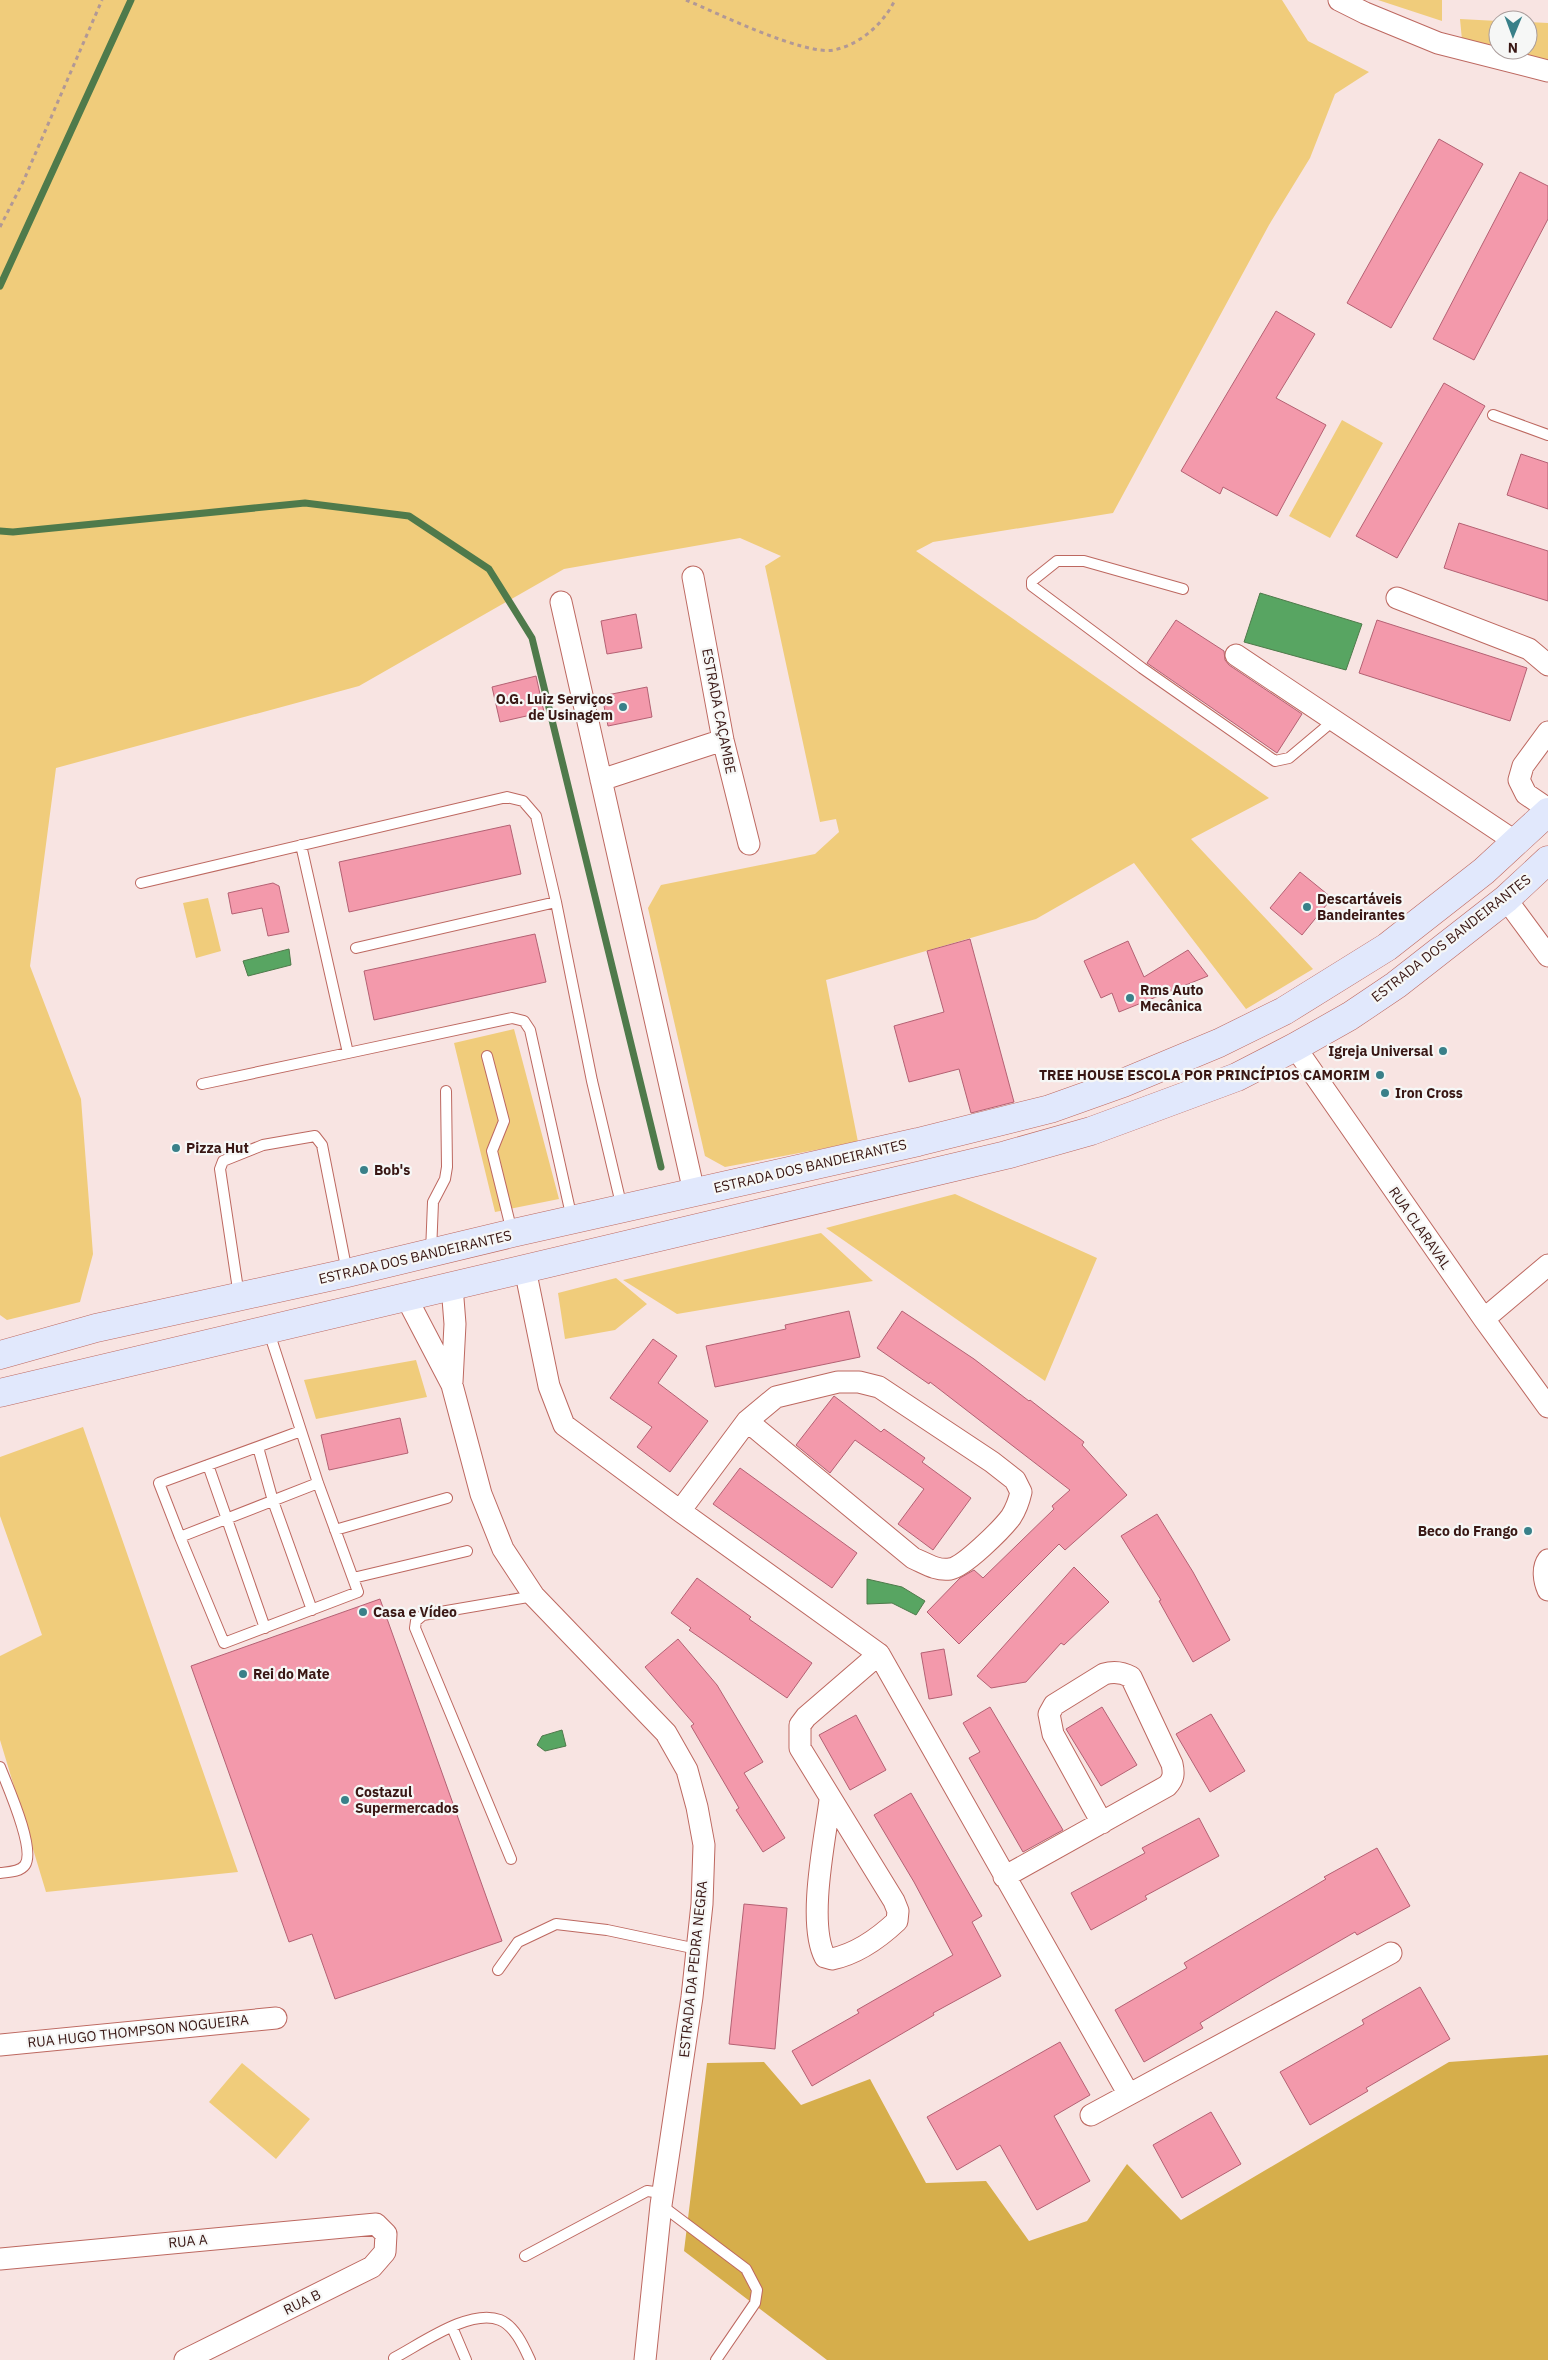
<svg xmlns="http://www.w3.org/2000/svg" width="1548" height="2360" viewBox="0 0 1548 2360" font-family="'IBM Plex Sans',sans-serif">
<rect width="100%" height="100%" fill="#f8e4e2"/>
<!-- green -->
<path fill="#f0cc7b" d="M0 0H1282L1308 41 1369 72 1335 94 1310 158 1269 225 1113 513 933 542 916 551 1269 798 1191 839 1313 969 1246 1009 1134 863 1036 919 826 980 858 1142 725 1167 705 1156 648 908 661 885 815 854 839 832 836 819 820 822 765 566 781 556 740 538 564 569 359 686 56 768 30 966 81 1099 93 1254 80 1302 7 1320 0 1315Z
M1378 0H1442V21Z
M1460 19 1498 21V50L1462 40Z
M1528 22 1548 23V63L1499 50H1528Z
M1342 420 1383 443 1330 538 1289 516Z
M208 898 221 951 196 958 183 903Z
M514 1029 559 1199 495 1212 454 1043Z
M955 1194 1097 1258 1045 1381 826 1228Z
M821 1233 873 1281 677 1314 623 1280Z
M616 1278 647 1304 615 1330 565 1339 558 1293Z
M416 1360 427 1397 316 1419 304 1380Z
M83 1427 238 1872 46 1892 0 1740V1656L42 1635 0 1516V1457Z
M242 2063 310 2119 276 2159 209 2102Z"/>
<!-- forest -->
<path fill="#d6ae4b" d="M1548 2055V2360H827L684 2251 707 2063 764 2062 801 2105 870 2079 926 2183 986 2181 1029 2241 1087 2221 1127 2164 1181 2220 1449 2062Z"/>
<!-- water -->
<path fill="#58a562" stroke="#4f7a4b" d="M1260 593 1362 624 1346 670 1244 642Z
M289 949 291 965 248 976 243 961Z
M867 1579 902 1587 925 1601 916 1615 892 1603 867 1604Z
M562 1730 566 1746 545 1751 537 1745 542 1736Z"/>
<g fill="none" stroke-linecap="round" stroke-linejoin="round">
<!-- stream -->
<path stroke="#4f7a4b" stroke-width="7" d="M0 286 131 0
M0 531 13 532 305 503 409 516 489 569 532 638 661 1167"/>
</g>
<!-- building -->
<path fill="#f399ab" stroke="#b46173" d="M1439 139 1483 164 1391 328 1347 303Z
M1520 172 1548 186V219L1474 360 1433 339Z
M1276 311 1315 334 1276 398 1326 425 1277 516 1223 487 1220 494 1181 471Z
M1444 383 1485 406 1397 558 1356 536Z
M1521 454 1548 463V509L1507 495Z
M1459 523 1548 551V601L1444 568Z
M636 614 642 648 607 654 601 621Z
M1176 620 1224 651 1225 660 1229 665 1302 714 1277 753 1147 663Z
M1377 620 1527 668 1510 721 1359 673Z
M536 676 544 712 500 722 492 687Z
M647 687 652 717 608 726 602 696Z
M510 825 521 874 349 912 339 862Z
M1300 872 1332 898 1302 935 1270 908Z
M273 883 279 886 289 932 268 936 262 908 232 914 228 893Z
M535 934 546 982 374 1020 364 971Z
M970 939 1014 1102 971 1113 959 1069 909 1082 894 1026 944 1012 927 951Z
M1128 941 1144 977 1188 950 1208 976 1119 1012 1112 993 1101 998 1084 961Z
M849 1311 860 1357 715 1387 706 1346 786 1329 785 1325Z
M902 1311 974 1359 1029 1401 1030 1400 1084 1442 1082 1445 1127 1495 1065 1550 1059 1544 959 1644 927 1612 960 1578 974 1570 983 1578 1054 1509 1052 1506 1070 1490 930 1382 929 1384 877 1348Z
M653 1339 677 1356 658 1383 708 1421 670 1472 637 1447 652 1427 610 1398Z
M834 1396 881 1432 884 1429 925 1458 922 1462 971 1498 933 1550 898 1524 924 1489 855 1440 830 1473 796 1445Z
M400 1418 408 1453 329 1470 321 1435Z
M740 1468 857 1553 832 1588 713 1504Z
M1157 1514 1193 1572 1230 1640 1193 1662 1159 1601 1161 1600 1121 1536Z
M1074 1567 1109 1602 1064 1645 1061 1643 1026 1682 991 1688 977 1676Z
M697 1578 751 1617 749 1619 812 1663 787 1698 689 1630 691 1628 671 1613Z
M380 1599 502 1941 335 1999 312 1934 289 1942 191 1666Z
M678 1639 717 1685 763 1762 744 1773 785 1838 763 1852 736 1810 739 1808 691 1726 694 1724 645 1667Z
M944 1649 952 1695 929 1699 921 1653Z
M990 1707 1063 1830 1023 1852 969 1758 980 1752 963 1723Z
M1102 1707 1137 1765 1101 1786 1066 1729Z
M1211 1714 1245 1771 1210 1792 1176 1734Z
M856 1715 886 1770 850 1790 819 1735Z
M911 1793 982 1916 972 1922 1001 1976 933 2013 934 2015 812 2086 792 2051 859 2013 857 2010 953 1955 914 1882 874 1815Z
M1199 1818 1219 1856 1145 1896 1147 1899 1091 1930 1071 1893 1145 1853 1142 1848Z
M1377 1848 1410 1906 1357 1935 1355 1932 1270 1981 1200 2023 1203 2028 1144 2062 1115 2010 1187 1968 1184 1963 1326 1879 1324 1877Z
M744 1904 787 1908 775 2049 729 2044Z
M1420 1987 1450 2039 1366 2088 1368 2091 1310 2125 1280 2072 1364 2024 1362 2020Z
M1060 2042 1090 2095 1054 2116 1090 2181 1037 2210 1000 2145 957 2170 927 2117Z
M1211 2112 1241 2164 1182 2198 1153 2145Z"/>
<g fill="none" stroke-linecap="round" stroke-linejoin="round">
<!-- service casing -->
<g stroke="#bd6860" stroke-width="12">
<path id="service" d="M1493 415 1548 435
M1183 589 1084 561H1057L1032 581V586L1142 668 1275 761 1289 758 1333 721
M141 883 507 797 523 801 536 816 556 902 592 1081 622 1208
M356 948 556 902
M348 1053 512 1018 524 1021 530 1030 572 1219
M487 1056 504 1121 492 1151 512 1232
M202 1084 348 1053 301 845
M431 1252 433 1202 445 1179 447 1167 446 1091
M239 1296 220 1169 223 1161 263 1145 315 1136 322 1145 347 1272
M268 1329 318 1483 358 1592 224 1643 180 1537 318 1483
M258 1447 273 1501 312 1610
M208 1465 265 1628
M335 1530 447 1498
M180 1537 159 1483 301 1431
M353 1578 467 1551
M0 1767C7 1785 36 1849 25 1865 20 1872 9 1872 0 1873
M511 1859 415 1628 416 1621 423 1615 534 1596
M498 1970 518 1942 556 1924 607 1930 697 1949
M661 2205 746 2269 757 2290 755 2303 716 2360
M525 2256 647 2191 662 2193
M452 2327 466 2360
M394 2358C421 2344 470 2308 500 2320 515 2326 524 2347 530 2360"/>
</g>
<!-- minor casing -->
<g stroke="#bd6860" stroke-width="23">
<path id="minor" d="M1339 0 1365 13 1438 43 1548 71
M693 577 723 740 749 844
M1397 598 1529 649 1548 665
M561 602 694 1192
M1236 655 1516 842
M1548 732 1523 766 1519 780 1526 794 1548 809
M601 780 723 740
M1506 899 1548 956
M1295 1047 1484 1319 1548 1407
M525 1269 549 1386 564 1425 680 1511 879 1654 1128 2093
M452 1286 455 1324 452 1382
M406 1297 452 1385 481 1494 503 1549 534 1596 666 1733 687 1770 697 1807 704 1845 702 1904 692 1997 661 2205 645 2360
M1484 1319 1548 1265
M680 1511 747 1421 776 1397 838 1382H859L879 1387 992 1462 1015 1480 1021 1492C1019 1501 1016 1509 1011 1517 1002 1529 964 1567 950 1569 936 1571 925 1563 913 1558L747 1421
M1548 1560C1542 1568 1544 1581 1548 1590
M830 1800C825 1839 807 1923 825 1957L832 1959C856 1954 880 1937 897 1921L898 1911 894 1901 800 1748V1725L806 1717 879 1654
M1004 1877 1167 1786C1174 1779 1174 1773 1172 1764L1131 1677C1122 1672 1114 1671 1104 1674L1054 1705 1049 1714 1053 1734 1102 1823
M0 2045 276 2018
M1091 2115 1391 1953
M0 2259 376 2224 386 2234 385 2252 372 2267 185 2360"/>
</g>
<!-- secondary casing -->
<g stroke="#bd6860" stroke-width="29">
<path id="secondary" d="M0 1355 96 1328 347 1273 513 1233 918 1142 1050 1109 1123 1083 1219 1043 1284 1011 1387 947 1484 871 1548 812
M0 1393C335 1311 671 1234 1006 1155L1091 1131 1148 1110 1237 1077 1295 1047 1350 1016 1396 985 1506 899 1548 860"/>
</g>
<!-- path -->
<path stroke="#b19896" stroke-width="3" stroke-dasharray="4 4" stroke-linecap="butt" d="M686 0C717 13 805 56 834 50 861 44 883 24 895 0
M0 227 23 182 102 0"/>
<!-- service -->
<use href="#service" stroke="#fff" stroke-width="10"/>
<!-- minor -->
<use href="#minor" stroke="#fff" stroke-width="21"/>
<!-- secondary -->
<use href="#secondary" stroke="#e1e8fc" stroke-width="28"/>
</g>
<!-- markers -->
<g fill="#398089" stroke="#f6f7f6" stroke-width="2">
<circle cx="623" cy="707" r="5"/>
<circle cx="1307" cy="907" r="5"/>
<circle cx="1130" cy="998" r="5"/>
<circle cx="1443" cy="1051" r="5"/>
<circle cx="1380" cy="1075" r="5"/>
<circle cx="1385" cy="1093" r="5"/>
<circle cx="176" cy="1148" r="5"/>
<circle cx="364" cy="1170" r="5"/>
<circle cx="1528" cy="1531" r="5"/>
<circle cx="363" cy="1612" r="5"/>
<circle cx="243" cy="1674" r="5"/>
<circle cx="345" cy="1800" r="5"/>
</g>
<g text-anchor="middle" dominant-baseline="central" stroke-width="4.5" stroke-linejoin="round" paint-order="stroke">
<!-- poi labels -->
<g font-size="14" font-weight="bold" fill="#391714" stroke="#f6f7f6" text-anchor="start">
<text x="613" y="699" text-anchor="end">O.G. Luiz Serviços<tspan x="613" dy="16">de Usinagem</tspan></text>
<text x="1317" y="899">Descartáveis<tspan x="1317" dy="16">Bandeirantes</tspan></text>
<text x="1140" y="990">Rms Auto<tspan x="1140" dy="16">Mecânica</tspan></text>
<text x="1433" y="1051" text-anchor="end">Igreja Universal</text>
<text x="1370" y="1075" text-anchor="end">TREE HOUSE ESCOLA POR PRINCÍPIOS CAMORIM</text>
<text x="1395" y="1093">Iron Cross</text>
<text x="186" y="1148">Pizza Hut</text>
<text x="374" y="1170">Bob's</text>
<text x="1518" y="1531" text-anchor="end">Beco do Frango</text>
<text x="373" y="1612">Casa e Vídeo</text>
<text x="253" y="1674">Rei do Mate</text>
<text x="355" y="1792">Costazul<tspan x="355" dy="16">Supermercados</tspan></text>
</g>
<!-- street labels -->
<g font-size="14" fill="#391714" stroke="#f6f7f6">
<text transform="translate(719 711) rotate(79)">ESTRADA CAÇAMBE</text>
<text transform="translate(1451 938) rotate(-38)">ESTRADA DOS BANDEIRANTES</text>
<text transform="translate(810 1166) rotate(-13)">ESTRADA DOS BANDEIRANTES</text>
<text transform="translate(1420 1228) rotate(55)">RUA CLARAVAL</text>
<text transform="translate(415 1257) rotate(-13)">ESTRADA DOS BANDEIRANTES</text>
<text transform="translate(693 1969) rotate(-84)">ESTRADA DA PEDRA NEGRA</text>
<text transform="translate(138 2031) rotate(-6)">RUA HUGO THOMPSON NOGUEIRA</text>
<text transform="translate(188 2241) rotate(-5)">RUA A</text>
<text transform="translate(302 2302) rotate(-26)">RUA B</text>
</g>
</g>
<!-- north arrow -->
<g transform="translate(1513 35) rotate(181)"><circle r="24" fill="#f6f7f6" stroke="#aa9d9c"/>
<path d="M0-4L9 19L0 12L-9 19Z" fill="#398089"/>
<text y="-8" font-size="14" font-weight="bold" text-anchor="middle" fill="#391714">N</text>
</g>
</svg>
